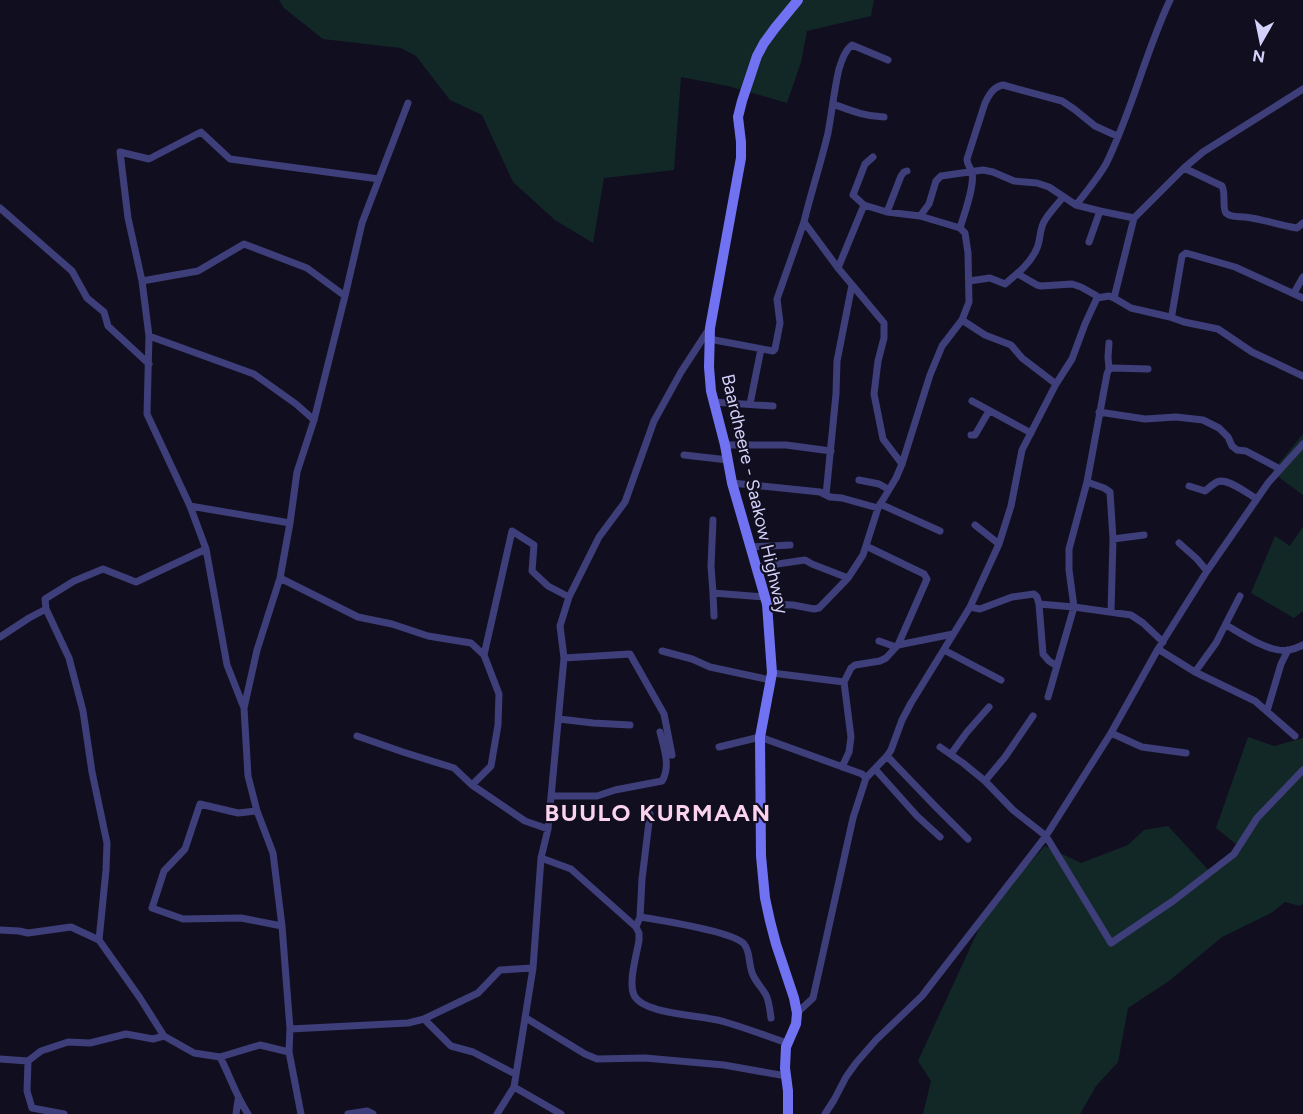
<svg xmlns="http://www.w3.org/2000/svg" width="1303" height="1114" viewBox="0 0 1303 1114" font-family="Figtree,sans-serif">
<rect width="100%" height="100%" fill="#110f1f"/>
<!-- green -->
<path fill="#122827" d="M279 0H874L871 16 807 31 801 62 787 103 728 86 681 77 674 170 604 178 593 243 555 220 513 182 482 115 450 100 416 56 401 48 323 39 284 8Z
M1303 434V495L1272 472Z
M1303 527V611L1294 618 1251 593 1275 536 1290 546Z
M1248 737 1274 746 1303 738V903L1300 906 1285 902 1271 913 1222 937 1169 981 1128 1008 1118 1062 1096 1086 1080 1114H923L931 1081 918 1061 988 909 1045 846 1081 863 1128 845 1144 830 1168 826 1212 874 1242 849 1216 828Z"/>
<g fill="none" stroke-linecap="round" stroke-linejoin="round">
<!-- street -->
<path stroke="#3e3e7a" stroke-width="7" d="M833 104C852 111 864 116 884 117
M1184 168 1222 186C1226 194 1222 208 1226 213 1231 218 1239 216 1245 217 1262 219 1279 225 1297 228L1303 223
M864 205 853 195 865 164 873 157
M0 208 72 271 87 298 104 312 108 326 149 364
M887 212 901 176 904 172 907 171
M920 216 929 204 936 181 941 176 983 170 993 172 1014 181 1037 183 1049 187 1076 205
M1134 218 1100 211 1076 205C1086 192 1098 178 1106 164 1132 111 1145 53 1170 0
M804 222C811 192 821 163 828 133 832 112 834 90 839 69 842 60 845 50 852 45L888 60
M960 228C964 215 975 185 972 173 971 168 967 165 967 159L985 103C989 95 993 87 1003 85L1062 101 1074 109 1095 126 1117 136
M1089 242 1100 211
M142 281 128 218 120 152 149 159 201 132 230 159 379 179
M969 281 990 278 1005 284C1017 274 1031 263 1037 248 1041 239 1039 229 1045 220 1050 212 1057 205 1063 197
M1294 293 1303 277
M1097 298 1109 296 1114 298 1131 308 1170 317 1172 314 1182 256 1186 253 1235 267 1303 298
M1114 298 1134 218 1184 168 1203 152 1303 89
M1170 317 1184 322 1218 329 1252 352 1303 376
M962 320 985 335 1011 345 1022 358 1056 384
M149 336 254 374 296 404 314 420
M709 339 773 351 775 349 780 323 777 299 804 222 838 268 884 323V338L878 361 874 394 883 439 902 464
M1109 369 1108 357 1109 343
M972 401 1031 433
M714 402 773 406
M750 404 761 349
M1099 412 1145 419 1176 417 1203 420 1219 428 1228 437 1232 446 1237 450 1246 451 1280 469
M971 435H975L989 411
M725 445H786L831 451
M684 455 728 460
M859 480 879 484 888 489
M1087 482 1104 488 1110 492 1113 539 1111 612
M732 483 820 492 830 497 842 498 878 508
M1189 486 1205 491C1209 488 1213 484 1217 482 1227 477 1248 494 1257 499
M826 495 836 394 837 361 852 285
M880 504 940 531
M190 506 290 523
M713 520 711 566 713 593 765 597
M975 525 999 544
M1113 539 1144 535
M1179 543 1197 559 1207 571
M866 546 924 574 927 579 898 645
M750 547 790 545
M757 567 805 560 812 564 848 578
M280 578 358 617 392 624 428 636 471 643 484 655
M713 594 714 616
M767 604 793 605 814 609 819 608 848 578 863 555 878 508 896 478 902 464 930 375 942 346 962 320 969 302 968 253 965 233 960 228 920 216 887 212 864 205 838 268
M1039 604 1043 654 1049 661 1057 666
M970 607 980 609 1012 597 1034 594 1037 597 1039 604 1074 607 1131 615 1143 623 1163 642
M1226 625C1242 634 1271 654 1289 650 1294 649 1299 647 1303 645
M0 637 29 618 46 609
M879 641 896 647
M1158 649 1195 672 1255 701 1295 736
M944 650 1001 680
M662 651 692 659 710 667 770 680
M564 658 630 654 664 714 672 755
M1195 672 1216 643 1240 596
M772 673 844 682
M1048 697 1074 607 1069 570V549L1087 482 1107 374 1109 369 1113 368 1148 369
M244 708 257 650 280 578 290 523 297 472 314 420 345 296 362 223 408 103
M1267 711 1281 664 1288 650
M559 719 593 723 630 725
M1111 733 1142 747 1186 753
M357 736 403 752 454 768 472 785 525 821 548 829
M719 747 760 737 862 774 866 778 853 818 813 998 797 1013
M940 747 963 763 985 781 1013 810 1046 836 1111 943 1173 901 1234 854 1257 818 1303 770
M951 754 967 732 989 707
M887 756 935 806 968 839
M842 767 849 752 851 737 844 682 851 668 855 665 880 661 886 658 898 645 953 634
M875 769 917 816 940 837
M866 778 887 756 891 750 902 720 911 703 970 607 999 544 1011 506 1022 450 1056 384 1072 359 1085 324 1097 298V296L1081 287 1072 284 1041 286 1037 285 1018 274
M985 781 1005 757 1033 716
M472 785 491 766 498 725 499 694 484 655 512 531 534 545 532 571 548 586 569 597
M551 796H597L615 790 662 781C671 767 664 748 660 732
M257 811 238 813 200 804 185 849 164 871 152 908 183 919 241 918 282 926
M541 858 571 869 636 927 639 933V940C637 954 628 982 634 995 643 1015 705 1015 725 1022 746 1028 766 1036 787 1043
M640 917C659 920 734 932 744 944 751 952 748 965 753 975 756 982 762 988 766 995 769 1001 770 1010 771 1018
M636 927 640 917 642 879 650 814
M0 930 19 931 28 933 71 927 99 940
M526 1018 585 1054 597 1059 645 1058 724 1065 786 1076
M424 1019 451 1046 473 1052 515 1074
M290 1029 408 1023 424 1019 478 993 500 970 533 968
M164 1036 140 998 99 940 106 870 107 843 92 772 83 711 69 658 46 609 45 599 74 581 103 569 136 582 206 549
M220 1057C230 1076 236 1096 248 1114
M0 1059 28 1061 41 1051 68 1042 90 1043 126 1034 153 1039 164 1036 194 1053 220 1057 260 1045 289 1052
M28 1061 27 1091 32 1108 64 1114
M514 1087 561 1114
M236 1114 238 1100
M301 1114 289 1052 290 1029 282 926 273 853 257 811 248 776 244 708 227 665 206 549 190 506 147 414 149 336 142 281 198 271 244 244 307 268 345 296
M348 1114 367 1111 373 1114
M497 1114 514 1087 533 968 541 858 548 829 564 658 560 626 569 597 599 537 625 502 654 421 681 372 709 329
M825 1114 834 1100 846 1077 856 1063 876 1040 922 996 1046 836 1111 733 1158 649 1207 571 1268 483 1303 444"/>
<!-- secondary -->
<path stroke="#7172f2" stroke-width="10" d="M788 1114V1091L785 1068 786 1047 796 1024 797 1013 794 998 776 944 770 921 765 898 761 856 760 737 772 673 767 604 732 483 725 445 711 391 709 367 710 328 741 158V142L738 117 742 101 757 56 764 43 775 28 798 0"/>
</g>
<g text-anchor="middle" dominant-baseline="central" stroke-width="4.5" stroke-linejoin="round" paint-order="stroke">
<!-- street labels -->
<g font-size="18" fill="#d4d1fb" stroke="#110f1f">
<text transform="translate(755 494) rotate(77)">Baardheere - Saakow Highway</text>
</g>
<!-- district labels -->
<g font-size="24" font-weight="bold" letter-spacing="1.5" fill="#fbd3ee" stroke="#110f1f">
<text x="658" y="812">BUULO KURMAAN</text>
</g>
</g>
<!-- north arrow -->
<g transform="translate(1261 42) rotate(189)" stroke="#110f1f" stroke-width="4.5" paint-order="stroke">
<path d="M0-4.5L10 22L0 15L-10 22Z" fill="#d4d1fb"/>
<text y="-9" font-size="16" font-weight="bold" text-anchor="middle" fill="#d4d1fb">N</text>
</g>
</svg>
